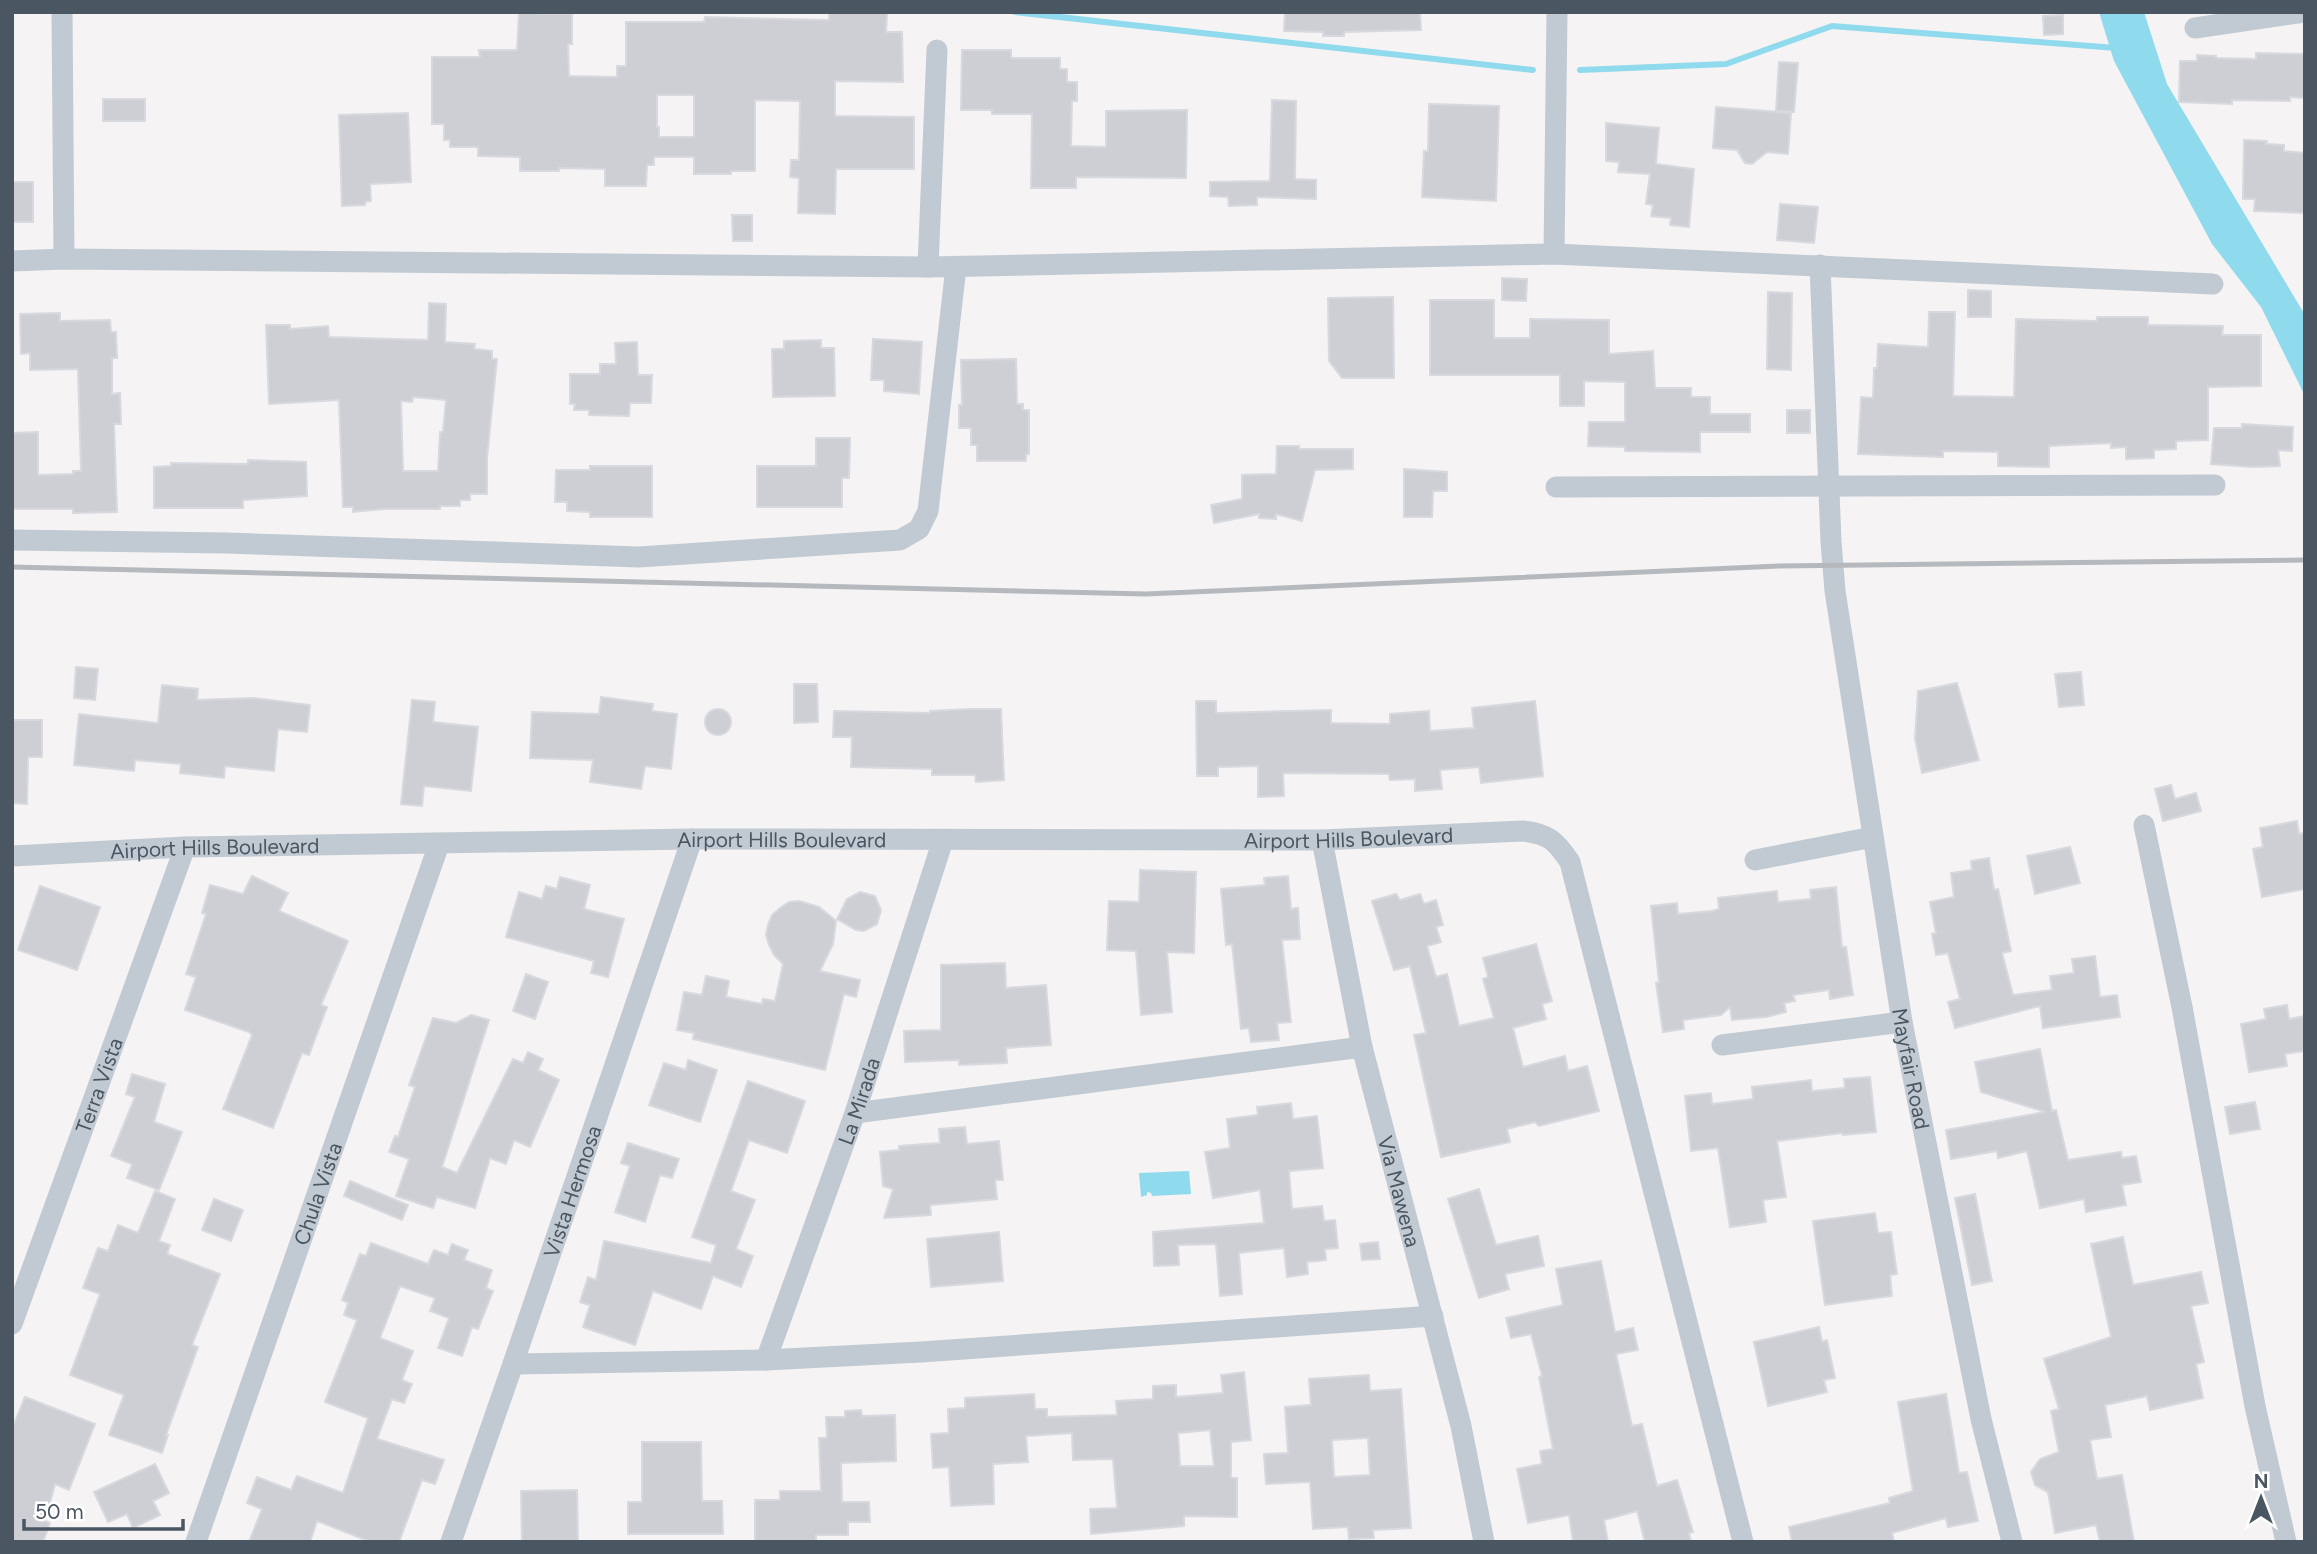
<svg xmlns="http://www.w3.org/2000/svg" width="2317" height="1554" viewBox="0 0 2317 1554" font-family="Figtree,sans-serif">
<rect width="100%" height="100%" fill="#f5f3f3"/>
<!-- water -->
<path fill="#90daee" d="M2099 12H2144L2167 84 2305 315V396L2261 307 2212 244 2114 61Z
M1189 1171 1191 1194 1152 1196 1151 1193 1147 1192V1195L1141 1197 1139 1173Z"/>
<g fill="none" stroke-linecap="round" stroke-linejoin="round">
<!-- stream -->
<path stroke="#90daee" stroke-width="6" d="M1015 12 1533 70
M1580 70 1726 64 1832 26 2116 48"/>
</g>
<!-- building -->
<path fill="#cdcfd5" stroke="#d7d9de" stroke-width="2" fill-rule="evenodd" d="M829 12 887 13 886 32H902L903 82 835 81V116L914 117V169H836L835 214 798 213 799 178 790 177 791 160H799L800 101 755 100V171H731V174H694V157H654V165H647L646 186H605V169L559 168V171H520V157L478 156V147H450V140H444V124H432V57H480L479 50H517L519 13 572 14V44H568L569 76 617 77V66H626V22H704L705 17 829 20ZM657 95H694V137H659V127H657Z
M1285 12H1420L1421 30 1344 32V36H1323V32L1284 31Z
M2063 15V34L2044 35 2043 16Z
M962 50H1011V58H1060V69H1067V82H1077V101H1072L1071 146 1106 147V111L1187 110 1186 178 1076 177V188H1031L1032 114H992V110H961Z
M2256 53 2305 54V98L2290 97V101L2232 100V104L2179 102 2180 61H2197V55L2216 56V58L2256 59Z
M1779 62 1798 63 1794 112 1776 111Z
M103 99H145V121H103Z
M1272 100 1296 101 1295 179 1316 180V199L1257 197V205L1229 206 1228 197 1210 196V182L1270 181Z
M1429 104 1499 106 1496 201 1422 197 1424 151H1428Z
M1716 107 1791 113 1788 154 1767 152 1752 164 1745 163 1737 150 1713 148Z
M408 113 411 182 370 184 371 201 365 202V205L342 206 339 115Z
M1606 123 1659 128 1656 164 1694 169 1689 227 1670 225 1671 218 1651 216 1653 205 1646 204 1650 174 1618 172 1619 162 1606 161Z
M2244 140 2267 141 2266 144 2284 145V151L2305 153V213L2254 211 2255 199H2243Z
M12 182H33V222H12Z
M1780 204 1818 207 1814 243 1777 240Z
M732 215H752V241H733Z
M1502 278 1527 279 1526 301 1502 300Z
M1968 290 1991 291V317H1968Z
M1768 292 1792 293 1791 370 1767 369Z
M1393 297 1394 378H1342L1329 361 1328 298Z
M1430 300H1494V338H1530V319L1609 320V354L1653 351 1655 388H1691V397H1710V414H1750V432H1700V452L1625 451V447L1588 446 1589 422H1625V382L1584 381V406H1560V375H1430Z
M429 303 446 304 445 342 475 344 474 349 492 351V359H497L487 458V494H470V500H460V506H440V509H384L353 512V507H343L339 400 269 404 266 325H290V329L328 326 329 337 428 340ZM413 397 446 400 443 432H440L438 471H403L401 401 412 402Z
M1929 312H1955L1953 396 2014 397 2016 319 2097 321V317H2148V325L2223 326 2222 335H2261V386L2208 387V440L2176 441V449L2154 450V458L2126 459V447L2111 448V443L2049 446V467L1998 466V452L1943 451V457L1858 454 1861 397 1873 398 1874 368H1877L1878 344 1928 347Z
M60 313V321L110 320 111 332H116L117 358H112V394L120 393 121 424H114L117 512 73 513V509H12V433L38 432V475L73 474V471H81L78 369 30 370V353L21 354 20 314Z
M873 339 922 342 919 394 884 391V380H871Z
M821 340V348H834L835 396 773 397 772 349H784V341Z
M637 342 638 375H652L651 403H630L629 416 589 415V410H574L575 404H570V374H600V364H616L615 343Z
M1016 359 1017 404H1023V410H1029V454H1026V461H977V445H971V428H959V405H962L961 360Z
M1787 410H1810V433H1787Z
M2242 424 2293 427 2292 451 2278 450 2280 466 2252 467 2211 464 2214 428H2242Z
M816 438H850L849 478H842V507H757V466H816Z
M1277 446H1299V449H1353V469L1315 470 1302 521 1276 514V519L1259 518V514L1214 523 1211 505 1242 499V475L1276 474Z
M248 460 306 462 307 496 243 500V508H154V467L171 466V463L248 464Z
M590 466H652V517H590V512L567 511V502H555L556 470H590Z
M1404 469 1447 472V491H1433L1432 517H1404Z
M76 667 98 669 95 700 74 698Z
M2081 672 2084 705 2059 707 2055 674Z
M1957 683 1979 760 1922 773 1915 739 1918 691Z
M794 684H817L818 722 794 723Z
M162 685 198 689 197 700 254 698 310 705 307 732 278 729 274 771 225 766 224 778 180 773 181 764 135 760 134 771 74 765 79 714 158 723Z
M601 697 653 704 652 711 677 714 671 769 645 766 641 789 590 782 593 760 530 758 532 712 599 714Z
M412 700 435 702 433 722 478 727 471 791 424 786 422 806 401 804Z
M1196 701H1216V713L1331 710V723L1390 724V714L1429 711 1430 731 1474 728 1472 708 1535 701 1543 776 1481 783 1479 767 1440 770 1442 789 1415 791V779L1390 780 1389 774 1283 773 1284 796 1258 797V766L1218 767V776H1197Z
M705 722a13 13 0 1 1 26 0a13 13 0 1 1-26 0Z
M971 709H1001L1004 780 976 782 975 775H932V769L851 767 852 737H833L834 711 930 713V711Z
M12 720H42V757H28L27 804 12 803Z
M2171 785 2175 799 2196 793 2201 811 2163 821 2155 789Z
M2297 821 2299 834 2305 833V889L2262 897 2253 849 2263 847 2260 828Z
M2070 847 2080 883 2035 894 2027 856Z
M1989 858 1994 890 1998 889 2011 951 2002 953 2013 995 2052 990 2050 976 2074 973 2072 959 2095 956 2100 997 2117 995 2120 1017 2043 1028 2040 1006 1955 1028 1948 1002 1960 999 1948 953 1936 955 1932 934 1936 933 1930 902 1954 897 1951 873 1972 870 1971 861Z
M1140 870 1196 872 1194 953 1167 952 1172 1012 1141 1015 1136 951 1107 950 1109 901 1139 902Z
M252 876 288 893 279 911 348 941 321 1005 327 1007 309 1055 302 1053 273 1128 223 1109 252 1035 249 1032 185 1010 196 977 186 974 206 914 202 913 210 885 243 894Z
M1288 876 1291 909 1298 908 1300 939 1282 940 1291 1022 1277 1023 1279 1040 1251 1042 1249 1028 1241 1029 1232 944 1226 945 1221 889 1265 885 1264 878Z
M560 877 590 885 584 909 624 919 608 977 591 973 594 961 506 937 519 892 542 899 546 886 557 889Z
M40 886 100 907 77 970 18 950Z
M1836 887 1842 947H1846L1853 995 1830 999 1829 990 1793 995 1795 1001 1784 1003 1786 1012 1766 1017 1732 1020 1730 1007 1721 1015 1683 1020 1684 1029 1663 1032 1656 983 1659 982 1651 906 1677 903 1678 914 1712 911 1719 909 1718 898 1777 891 1778 902 1811 899 1810 890Z
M860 892 875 896 881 910 877 924 864 931 856 930 837 919 847 899Z
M1396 894 1400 900 1420 894 1424 904 1436 900 1443 925 1436 927 1441 942 1427 946 1436 977 1447 974 1459 1026 1494 1018 1483 979 1488 977 1483 958 1536 944 1552 1001 1542 1004 1546 1019 1513 1028 1523 1067 1565 1056 1568 1071 1587 1066 1599 1111 1539 1126 1535 1122 1507 1129 1510 1142 1441 1157 1414 1035 1426 1033 1410 966 1394 970 1372 901Z
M799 901 819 907 836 921 833 944 820 971 860 980 856 997 844 994 825 1070 693 1039 694 1033 677 1030 684 992 702 995 706 976 729 981 726 997 762 1004 763 999 775 1001 783 964 774 955 769 945 766 935 768 925 772 915 780 908 789 902Z
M1005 963 1006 988 1046 985 1051 1045 1006 1048 1007 1063 959 1065V1060L905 1062 904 1031 941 1030V965Z
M526 974 548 982 535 1019 513 1011Z
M2287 1005 2289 1019 2305 1016V1051L2285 1054 2287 1066 2249 1072 2241 1024 2266 1019 2264 1009Z
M471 1015 489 1020 442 1167 457 1173 513 1059 523 1063 528 1052 543 1059 538 1070 559 1080 530 1147 514 1140 506 1164 490 1158 475 1208 437 1197 433 1208 396 1196 409 1159 389 1152 395 1136 398 1137 415 1087 409 1085 433 1018 456 1023Z
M2040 1049 2052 1111 2056 1110 2068 1160 2121 1152 2122 1158 2136 1156 2141 1182 2122 1185 2126 1205 2086 1212 2084 1199 2040 1208 2027 1151 1998 1158 1997 1151 1951 1159 1946 1130 2045 1112 1981 1092 1975 1062Z
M688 1060 717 1070 700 1122 649 1105 664 1063 686 1070Z
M132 1074 165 1084 154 1122 182 1132 159 1190 127 1178 132 1164 111 1156 135 1097 126 1094Z
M1870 1077 1876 1132 1843 1135 1842 1133 1777 1141 1786 1197 1763 1200 1766 1222 1730 1227 1718 1148 1691 1151 1685 1096 1711 1093 1712 1104 1753 1099 1752 1087 1811 1080 1812 1091 1845 1088 1844 1079Z
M748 1081 805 1101 787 1153 749 1140 731 1191 755 1200 736 1249 753 1256 741 1287 713 1276 701 1309 653 1291 635 1345 583 1327 590 1305 580 1302 588 1277 596 1280 604 1241 711 1263 716 1245 692 1237Z
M2255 1102 2260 1129 2230 1134 2225 1107Z
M1291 1103 1293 1119 1317 1116 1323 1168 1289 1171 1292 1209 1322 1206 1324 1221 1335 1220 1338 1248 1325 1249 1326 1260 1307 1262 1308 1274 1287 1277 1284 1248 1239 1253 1242 1294 1220 1296 1216 1244 1178 1245 1179 1265 1154 1266 1153 1232 1264 1223 1260 1190 1213 1198 1205 1152 1230 1148 1227 1119 1258 1115 1257 1107Z
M965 1127 967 1144 999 1141 1003 1180H995L997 1199 930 1205 931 1215 884 1218 893 1189 883 1186 880 1152 899 1150V1146L940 1143 939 1129Z
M628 1143 679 1159 672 1178 660 1175 645 1222 615 1212 630 1166 621 1163Z
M350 1181 408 1205 402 1220 344 1196Z
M1479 1189 1496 1245 1538 1236 1544 1266 1505 1274 1509 1289 1479 1298 1448 1199Z
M155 1191 175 1199 159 1241 170 1245 167 1254 220 1274 192 1345 198 1347 166 1435H168L162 1453 109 1435 124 1395 70 1375 100 1294 83 1288 98 1248 108 1251 118 1225 138 1233Z
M1975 1194 1992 1281 1972 1285 1955 1198Z
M214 1199 243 1210 231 1241 202 1230Z
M1875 1213 1878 1233 1891 1232 1897 1274 1890 1275 1892 1296 1825 1305 1813 1221Z
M999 1232 1003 1281 931 1287 927 1239Z
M2123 1237 2133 1285 2201 1272 2208 1303 2191 1306 2204 1362 2196 1364 2203 1398 2150 1410 2147 1396 2105 1405 2111 1437 2090 1440 2097 1479 2122 1475 2134 1542H2100L2096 1525 2055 1533 2048 1492 2035 1485 2031 1472 2040 1459 2059 1452 2051 1411 2059 1409 2044 1359 2111 1337 2091 1244Z
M1378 1242 1380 1259 1362 1260 1360 1244Z
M371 1243 428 1264 434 1250 448 1255 452 1244 468 1250 464 1260 492 1270 486 1288 493 1291 478 1329 472 1327 462 1356 438 1348 449 1318 430 1311 435 1298 400 1286 380 1338 413 1351 402 1380 412 1384 404 1403 392 1399 377 1439 444 1460 435 1484 422 1480 399 1542H371L317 1521 310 1542H249L262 1509 247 1503 257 1477 291 1490 297 1476 343 1493 368 1418 325 1402 357 1320 344 1315 348 1303 342 1300 360 1254 366 1256Z
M1601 1261 1615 1332 1633 1328 1638 1350 1616 1354 1632 1426 1642 1424 1657 1486 1677 1480 1693 1532 1689 1533 1691 1542H1645L1637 1511 1604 1520 1608 1542H1573L1569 1515 1528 1523 1517 1469 1542 1464 1540 1451 1553 1449 1539 1377 1542 1376 1531 1334 1511 1338 1506 1318 1563 1305 1556 1269Z
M1819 1327 1822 1342 1827 1340 1835 1378 1824 1380 1827 1392 1768 1406 1754 1342Z
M1244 1372 1251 1440 1231 1442V1478H1237V1517L1184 1516V1526L1091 1534 1090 1509 1117 1508 1113 1459 1073 1460 1072 1433 1026 1436 1028 1462 993 1464 994 1504 951 1506 949 1467 933 1468 931 1434 949 1433 948 1409 965 1408V1398L1034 1394 1035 1409H1047V1417L1117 1415 1116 1401 1153 1399V1386L1176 1385V1397L1223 1393 1221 1375ZM1210 1430 1214 1466H1180L1178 1433Z
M1369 1375 1370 1391 1401 1389 1411 1528 1373 1530 1374 1538 1349 1539 1348 1527 1313 1529 1310 1482 1266 1484 1264 1454 1288 1453 1285 1407 1311 1405 1309 1379ZM1368 1438 1370 1475 1334 1477 1332 1440Z
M1946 1394 1959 1473 1967 1472 1978 1521 1948 1527 1946 1518 1892 1533 1894 1542H1792L1789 1527 1890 1503 1889 1498 1913 1491 1898 1402Z
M25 1397 95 1424 69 1490 55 1484 45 1521 50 1523 43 1542H12V1429Z
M861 1410 862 1416 895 1415 896 1461 841 1463 842 1502H869L870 1522H848V1535H816V1542H755V1500H780V1491H821L819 1438H827L826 1417H845V1411Z
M642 1442H701L702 1501H722L723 1534H628V1502H642Z
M155 1464 169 1493 153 1501 160 1515 133 1528 127 1514 108 1522 94 1492Z
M577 1490 578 1542H522L521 1491Z"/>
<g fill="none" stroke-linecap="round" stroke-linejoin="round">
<!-- street -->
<g stroke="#c1cad2" stroke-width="21">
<path d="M62 12 64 259"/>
<path d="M2195 28 2305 12"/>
<path d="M1554 254 1557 12"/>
<path d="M12 261 64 259 928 267 1554 254 2213 284"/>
<path id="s1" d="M1820 265 1831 542 1835 591 1902 1022 1981 1419 2012 1542"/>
<path d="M928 267 937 50"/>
<path d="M1556 487 2215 485"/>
<path d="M12 540 226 543 639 557 900 540 919 529 928 511 956 267"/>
<path d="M2144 825 2182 1007 2255 1406 2286 1542"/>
<path id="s2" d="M1322 840 1362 1047 1461 1426 1484 1542"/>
<path id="s3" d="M12 856 185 847 692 839 1322 840 1523 831C1549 834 1556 841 1570 862L1743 1542"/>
<path d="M1755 860 1873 837"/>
<path d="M1722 1045 1902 1022"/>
<path d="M855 1113 1362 1047"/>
<path id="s4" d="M12 1324 185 847"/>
<path id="s5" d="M766 1360 855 1113 943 840"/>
<path d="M513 1364 766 1360 921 1352 1433 1316"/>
<path id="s6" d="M196 1542 439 844"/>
<path id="s7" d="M451 1542 513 1364 692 839"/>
</g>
<!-- rail -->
<path stroke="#b5b8bd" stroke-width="5" d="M12 567 1146 594 1779 566 2305 560"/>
</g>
<g text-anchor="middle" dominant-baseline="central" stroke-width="5" stroke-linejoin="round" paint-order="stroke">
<!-- street labels -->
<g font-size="21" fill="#4a5661" stroke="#fff">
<text stroke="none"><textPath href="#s3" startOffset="1337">Airport Hills Boulevard</textPath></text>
<text stroke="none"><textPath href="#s3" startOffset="770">Airport Hills Boulevard</textPath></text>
<text stroke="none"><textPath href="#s3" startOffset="203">Airport Hills Boulevard</textPath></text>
<text stroke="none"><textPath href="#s1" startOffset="810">Mayfair Road</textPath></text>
<text stroke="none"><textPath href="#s4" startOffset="254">Terra Vista</textPath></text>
<text stroke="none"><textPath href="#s5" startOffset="275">La Mirada</textPath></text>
<text stroke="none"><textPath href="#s7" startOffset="371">Vista Hermosa</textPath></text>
<text stroke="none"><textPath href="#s2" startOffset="360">Via Mawena</textPath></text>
<text stroke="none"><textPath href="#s6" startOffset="369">Chula Vista</textPath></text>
</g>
</g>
<!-- border -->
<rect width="2317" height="1554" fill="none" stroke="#4a5661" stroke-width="28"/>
<!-- north arrow -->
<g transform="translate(2261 1498)" stroke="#ffffff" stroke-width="5" paint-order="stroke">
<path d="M0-5L12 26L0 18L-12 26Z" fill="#4a5661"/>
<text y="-10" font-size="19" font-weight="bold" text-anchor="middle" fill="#4a5661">N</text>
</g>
<!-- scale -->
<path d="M24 1519v10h159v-10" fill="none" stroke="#4a5661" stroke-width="3.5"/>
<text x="35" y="1519" font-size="21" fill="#4a5661" stroke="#ffffff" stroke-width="5" paint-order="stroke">50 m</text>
</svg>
